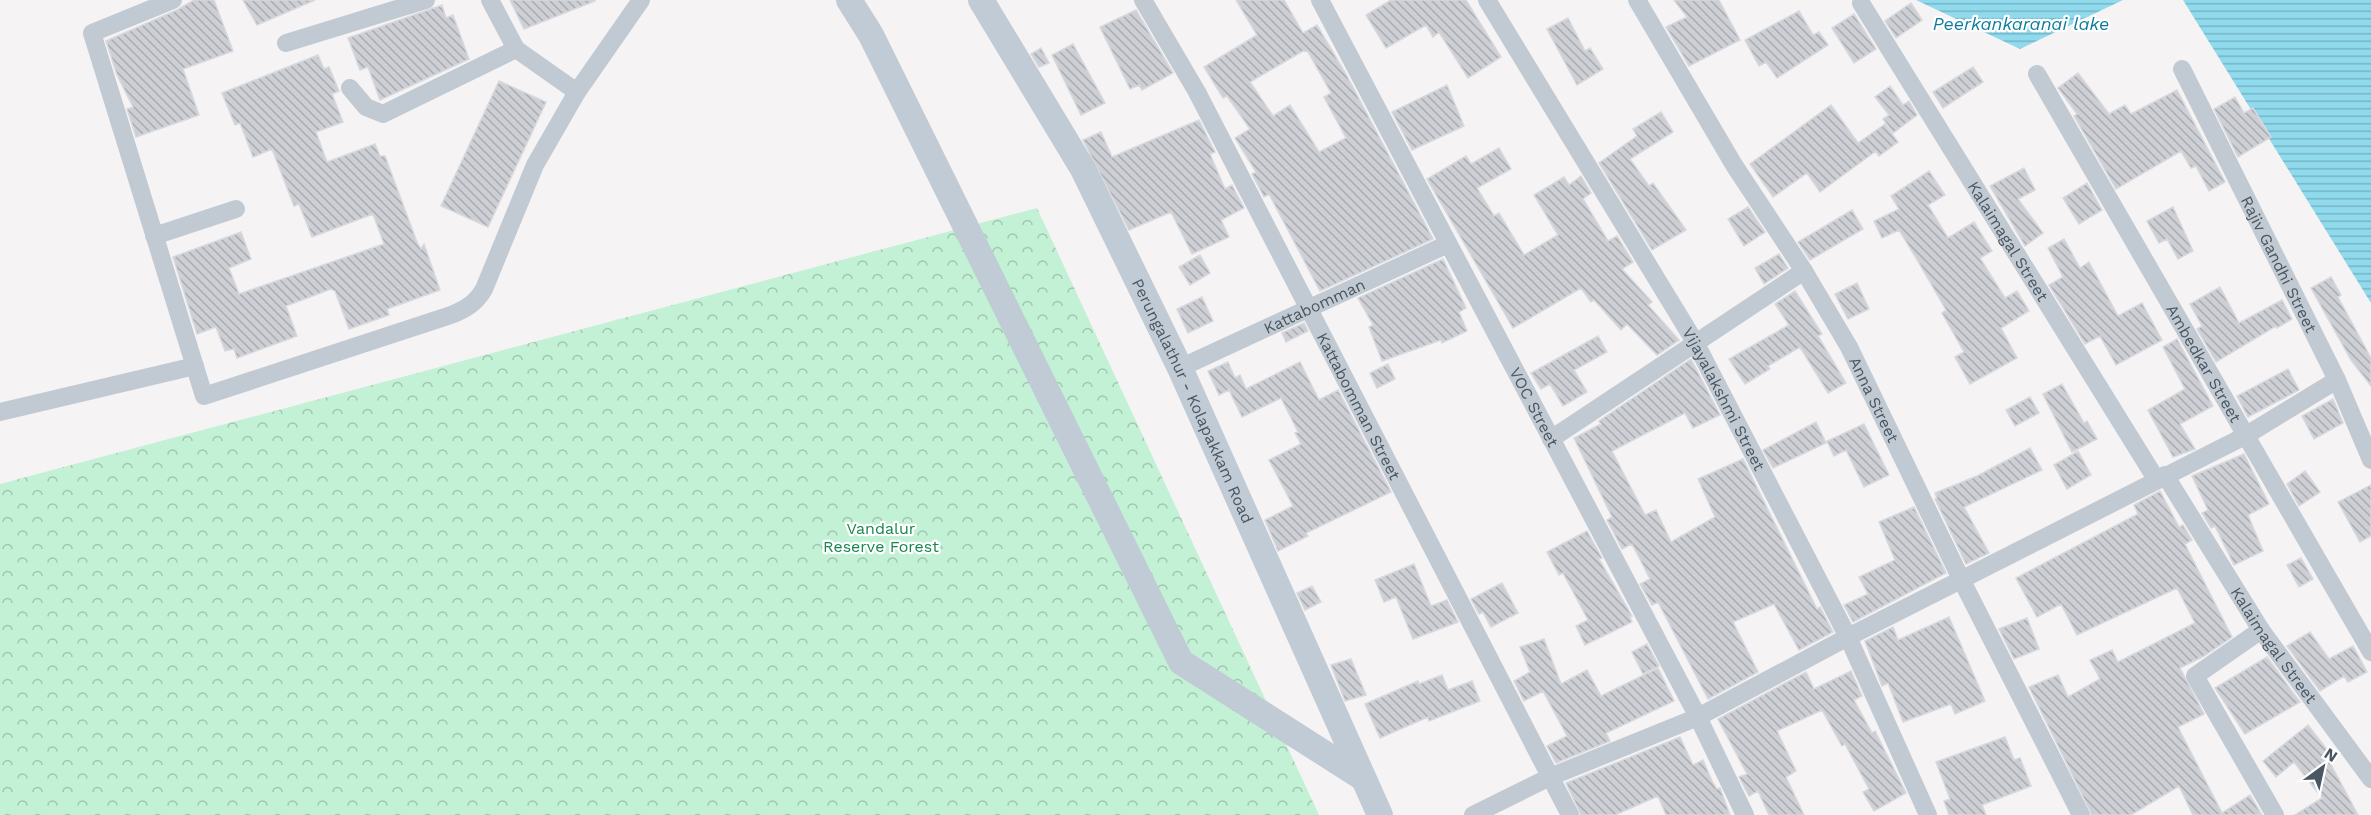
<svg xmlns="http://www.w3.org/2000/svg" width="2371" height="815" viewBox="0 0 2371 815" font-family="'Work Sans',sans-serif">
<defs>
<pattern id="forest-crowns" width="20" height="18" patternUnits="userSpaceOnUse" patternTransform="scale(1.5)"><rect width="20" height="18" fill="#c3f1d5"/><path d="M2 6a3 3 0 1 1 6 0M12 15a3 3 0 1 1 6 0" fill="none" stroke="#a0c6b0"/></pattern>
<pattern id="water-rules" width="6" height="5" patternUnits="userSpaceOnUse" patternTransform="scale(1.5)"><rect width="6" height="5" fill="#90daee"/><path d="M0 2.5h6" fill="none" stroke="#78b4c4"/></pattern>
<pattern id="building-back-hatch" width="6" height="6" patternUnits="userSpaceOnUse" patternTransform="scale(1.5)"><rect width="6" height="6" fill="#cdcfd5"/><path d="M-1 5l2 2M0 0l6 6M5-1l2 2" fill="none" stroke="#a8abb0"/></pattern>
</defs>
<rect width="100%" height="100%" fill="#f5f3f3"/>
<!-- forest -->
<path fill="url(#forest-crowns)" d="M1037 208 1319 815H0V484Z"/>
<!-- water -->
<path fill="url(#water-rules)" d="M1916 0H2123L2020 49Z
M2183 0H2371V303Z"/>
<!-- building -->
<path fill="url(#building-back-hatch)" stroke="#d7d9de" stroke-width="1.5" fill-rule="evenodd" d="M194 0H214L233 51 183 69 199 115 136 137 127 109 133 107 117 75 106 41 177 10Z
M243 0H315L257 25Z
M510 0H595V1L524 29Z
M1236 0H1284L1303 33 1317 25 1346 74 1433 239 1320 291 1269 194 1264 197 1252 174 1256 172 1235 138 1250 129 1227 96 1223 98 1204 67 1257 35ZM1303 51 1308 52 1331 93 1324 97 1346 138 1319 152 1290 105 1273 116 1250 82Z
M1391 0H1466L1501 57 1468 78 1439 32 1433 37 1426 25 1386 48 1366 15Z
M1674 0H1719L1740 40 1689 66 1666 27 1687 17Z
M1911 3 1922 20 1896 38 1885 21Z
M442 5 446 18 453 15 469 59 380 100 368 67 360 70 348 38Z
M1136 10 1173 73 1142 90 1139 85 1130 89 1100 27Z
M1799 11 1813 35 1819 32 1828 45 1777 78 1766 62 1759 66 1745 40Z
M1854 14 1876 49 1854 63 1832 28Z
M1568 18 1585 51 1590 48 1603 69 1577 85 1547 29Z
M1073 44 1105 103 1081 115 1052 55Z
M1041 48 1049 63 1039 67 1031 54Z
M318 55 324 69 329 67 339 91 332 94 343 122 316 132 327 162 375 144 380 156H385L417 242 421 249 424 244 440 290 387 309 389 315 349 329 335 291 331 289 286 306 297 336 237 358 234 349 225 351 216 327 197 334 173 257 241 232 251 259 229 268 239 294 384 244 373 214 312 237 299 204 294 206 272 149 253 157 240 123 235 125 222 93Z
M1973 67 1983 82 1943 108 1933 92Z
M2078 73 2109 114 2125 105 2131 114 2177 90 2225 182 2209 191 2196 166 2191 168 2181 151 2116 189 2074 116 2077 114 2058 88Z
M499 81 546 102 488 227 441 206Z
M1447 85 1464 126 1412 150 1392 112Z
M1890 86 1903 105 1909 101 1917 115 1893 133 1883 119 1889 115 1875 97Z
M2235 97 2244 113 2253 108 2271 137 2238 157 2214 109Z
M1831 105 1858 143 1885 124 1898 142 1879 156 1876 151 1820 192 1807 173 1773 197 1750 164Z
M1661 112 1673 132 1630 159 1649 186 1653 183 1686 230 1652 250 1599 163 1637 136 1633 129Z
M1199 120 1215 152 1210 154 1225 189 1232 185 1244 208 1221 220 1229 237 1192 254 1171 212 1129 230 1083 140 1101 132 1112 157Z
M1499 148 1511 169 1477 188 1494 216 1499 213 1524 255 1558 235 1534 195 1564 177 1569 185 1581 176 1591 193 1583 199 1608 241 1617 236 1633 262 1622 269 1652 302 1648 305 1679 340 1657 355 1627 324 1621 330 1594 300 1591 302 1581 288 1513 328 1427 179 1466 156 1471 164Z
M2024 168 2035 190 2018 199 2043 233 2025 246 1990 186Z
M1929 171 1945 195 1928 205 1948 238 1974 222 1992 251 1980 258 2005 298 2017 291 2029 311 2001 328 2017 358 1970 384 1955 357 1964 352 1942 313 1946 310 1916 258 1899 230 1882 238 1874 221 1899 209 1891 196Z
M2087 183 2102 210 2079 224 2063 198Z
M1748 207 1765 232 1744 246 1728 219Z
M2173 207 2193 251 2178 259 2167 239 2159 243 2147 221Z
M1852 210 1863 229 1810 260 1798 242Z
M2064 239 2080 268 2089 262 2118 316 2142 303 2162 340 2116 365 2100 336 2085 344 2049 285 2063 277 2048 248Z
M1779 254 1788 268 1764 284 1755 268Z
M1200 255 1210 273 1190 285 1179 267Z
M1443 259 1466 308 1459 312 1467 331 1442 343 1441 340 1382 361 1369 327 1373 325 1358 298Z
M2331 277 2341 295 2338 297 2371 358V386L2351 360 2311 288Z
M1857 283 1869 309 1848 319 1835 294Z
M2220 287 2239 323 2282 300 2292 319 2277 328 2276 326 2216 362 2197 329 2202 326 2190 304Z
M1795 291 1822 334 1818 336 1846 383 1828 393 1800 347 1768 366 1770 369 1745 384 1729 359 1789 325 1775 304Z
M1202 297 1213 321 1188 333 1177 309Z
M1304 323 1308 331 1286 342 1282 333Z
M1598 336 1607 352 1574 370 1587 392 1563 406 1550 384 1541 389 1531 373Z
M2177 339 2213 406 2180 424 2195 449 2173 457 2148 410 2185 389 2163 347Z
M1691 359 1720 415 1693 428 1685 413 1612 451 1645 515 1656 510 1671 542 1715 517 1698 479 1743 459 1817 609 1820 607 1833 632 1799 650 1774 604 1733 622 1758 672 1708 699 1658 602 1652 605 1640 584 1650 579 1632 544 1622 549 1607 520 1612 517 1574 438 1601 424 1599 421Z
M1228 362 1235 378 1240 375 1246 389 1300 362 1319 400 1338 390 1391 492 1306 533 1308 536 1278 551 1265 520 1293 506 1269 460 1301 444 1295 433 1298 432 1281 398 1242 417 1229 390 1219 395 1208 371Z
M1388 364 1395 379 1377 388 1370 373Z
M2288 369 2299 390 2248 417 2237 396Z
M2062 384 2084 423 2087 421 2097 439 2072 452 2043 394Z
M2030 397 2039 413 2015 426 2006 410Z
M2333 399 2343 423 2314 439 2302 416Z
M1816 422 1826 443 1773 468 1763 450Z
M1864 424 1889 475 1864 487 1846 450 1834 456 1827 441Z
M2030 448 2042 470 1964 507 1989 553 1966 564 1935 499 1937 498 1935 493 1977 476Z
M2078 451 2091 475 2067 489 2054 465Z
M2244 454 2269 504 2248 515 2263 551 2234 565 2215 526 2211 528 2202 513 2208 510 2192 476Z
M2305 471 2320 492 2299 506 2287 484Z
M2371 485V536L2360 542 2338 502Z
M2160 491 2179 527 2183 525 2192 540 2185 544 2232 637 2204 656 2180 668 2204 714 2178 727 2222 813 2250 795 2262 815H2193L2179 786 2131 815H2092L2029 687 2058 675 2068 697 2100 679 2090 660 2112 650 2118 662 2195 623 2177 588 2077 635 2061 604 2037 617 2016 578 2138 514 2134 505Z
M1914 507 1946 573 1853 622 1844 605 1868 594 1859 577 1895 560 1879 522Z
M1587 531 1602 558 1599 559 1632 616 1630 617 1632 622 1585 645 1576 626 1588 620 1563 573 1559 575 1547 552Z
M2301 558 2313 579 2299 587 2287 565Z
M1414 564 1431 606 1447 600 1458 622 1413 639 1396 597 1384 602 1375 580Z
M1502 583 1518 613 1491 627 1483 612 1479 614 1471 599Z
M1312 586 1321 602 1305 610 1297 593Z
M1949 617 1985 701 1955 714 1951 704 1903 722 1888 683 1882 686 1865 641 1893 627 1898 640Z
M2027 618 2039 649 2014 659 1999 629Z
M2310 632 2329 659 2353 646 2367 672 2348 682 2344 676 2320 691 2287 646Z
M1544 639 1561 684 1587 670 1601 696 1658 668 1674 701 1606 733 1610 741 1556 763 1547 746 1567 736 1543 691 1524 701 1514 681 1530 672 1520 647Z
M1647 644 1659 666 1643 674 1632 652Z
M2267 657 2300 702 2245 734 2215 688Z
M1351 659 1366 695 1345 701 1331 665Z
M1851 671 1862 696 1854 700 1872 733 1875 731 1906 793 1874 811 1863 792 1869 789 1845 744 1842 746 1822 710 1777 731 1796 771 1786 777 1804 815H1769L1758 791 1749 796 1739 777 1747 774 1718 719 1806 672 1814 689Z
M1442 675 1448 690 1472 681 1480 701 1429 721 1428 717 1380 738 1365 704 1418 681 1419 684Z
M2308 725 2332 756 2328 759 2358 815H2295L2322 798 2294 762 2276 777 2263 761Z
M1680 737 1693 765 1703 760 1713 783 1717 789 1720 788 1730 815H1666L1658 796 1615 815H1581L1566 783Z
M2005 737 2014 760 2020 758 2031 786 1982 805 1986 815H1949L1944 801 1950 799 1936 762Z"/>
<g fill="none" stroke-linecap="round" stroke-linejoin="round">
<!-- street -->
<g stroke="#c1cad2" stroke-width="18">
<path d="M173 0 92 33 204 396 451 315C466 309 476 303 484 289L535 165 577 92 641 0"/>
<path d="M490 0 516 49 577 92"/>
<path id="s1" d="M1143 0 1197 92 1570 815"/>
<path id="s2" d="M1320 0 1698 717 1745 815"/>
<path id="s3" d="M1487 0 1695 342 1848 637 1928 815"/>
<path id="s4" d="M1637 0 1734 165 1804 271 1849 347 1961 579 2081 815"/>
<path id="s5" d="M1861 3 2156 479"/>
<path d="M286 43 426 0"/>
<path id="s6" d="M2182 69 2337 380 2371 460"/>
<path id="s7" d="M2037 74 2371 652"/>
<path d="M350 88 366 107 383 114 516 49"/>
<path d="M154 236 236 209"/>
<path id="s8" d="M1180 368 1448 244"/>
<path d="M0 412 195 366"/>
<path d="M1551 439 1804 271"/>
<path id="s9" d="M2165 475 2261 630 2371 779"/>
<path d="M2261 630 2195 676 2275 815"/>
<path d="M1473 815 1550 777 1698 717 1848 637 2245 436 2337 380"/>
</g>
<!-- secondary -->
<g stroke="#c1cbd6" stroke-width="26">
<path d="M849 0 871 35 1181 662 1363 778"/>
<path id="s10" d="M981 0 1083 169 1180 368 1380 815"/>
</g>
</g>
<g text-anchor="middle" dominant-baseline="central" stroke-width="4.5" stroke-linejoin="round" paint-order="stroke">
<!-- street labels -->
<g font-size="16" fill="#4a5661" stroke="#fff">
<text stroke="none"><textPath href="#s5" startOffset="280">Kalaimagal Street</textPath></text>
<text stroke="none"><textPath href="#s6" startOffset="218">Rajiv Gandhi Street</textPath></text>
<text stroke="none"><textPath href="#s8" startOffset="148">Kattabomman</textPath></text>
<text stroke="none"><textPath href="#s7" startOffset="334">Ambedkar Street</textPath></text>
<text stroke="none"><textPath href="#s3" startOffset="464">Vijayalakshmi Street</textPath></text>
<text stroke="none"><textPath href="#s4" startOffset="465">Anna Street</textPath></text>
<text stroke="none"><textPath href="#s10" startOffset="454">Perungalathur - Kolapakkam Road</textPath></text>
<text stroke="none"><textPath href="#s1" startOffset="460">Kattabomman Street</textPath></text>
<text stroke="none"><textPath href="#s2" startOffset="460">VOC Street</textPath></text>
<text stroke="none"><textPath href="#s9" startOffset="202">Kalaimagal Street</textPath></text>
</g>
<!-- park labels -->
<g font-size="16" fill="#17864f" stroke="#fff">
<text x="881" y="528">Vandalur<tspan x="881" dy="18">Reserve Forest</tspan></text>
</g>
<!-- water labels -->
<g font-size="18" font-style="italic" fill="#0c7c9b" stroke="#fff">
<text x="2021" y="23">Peerkankaranai lake</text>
</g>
</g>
<!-- north arrow -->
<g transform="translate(2323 767) rotate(33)" stroke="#ffffff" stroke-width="4.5" paint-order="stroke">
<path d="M0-4.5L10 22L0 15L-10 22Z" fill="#4a5661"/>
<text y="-9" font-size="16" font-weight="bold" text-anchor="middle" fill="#4a5661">N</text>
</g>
</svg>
